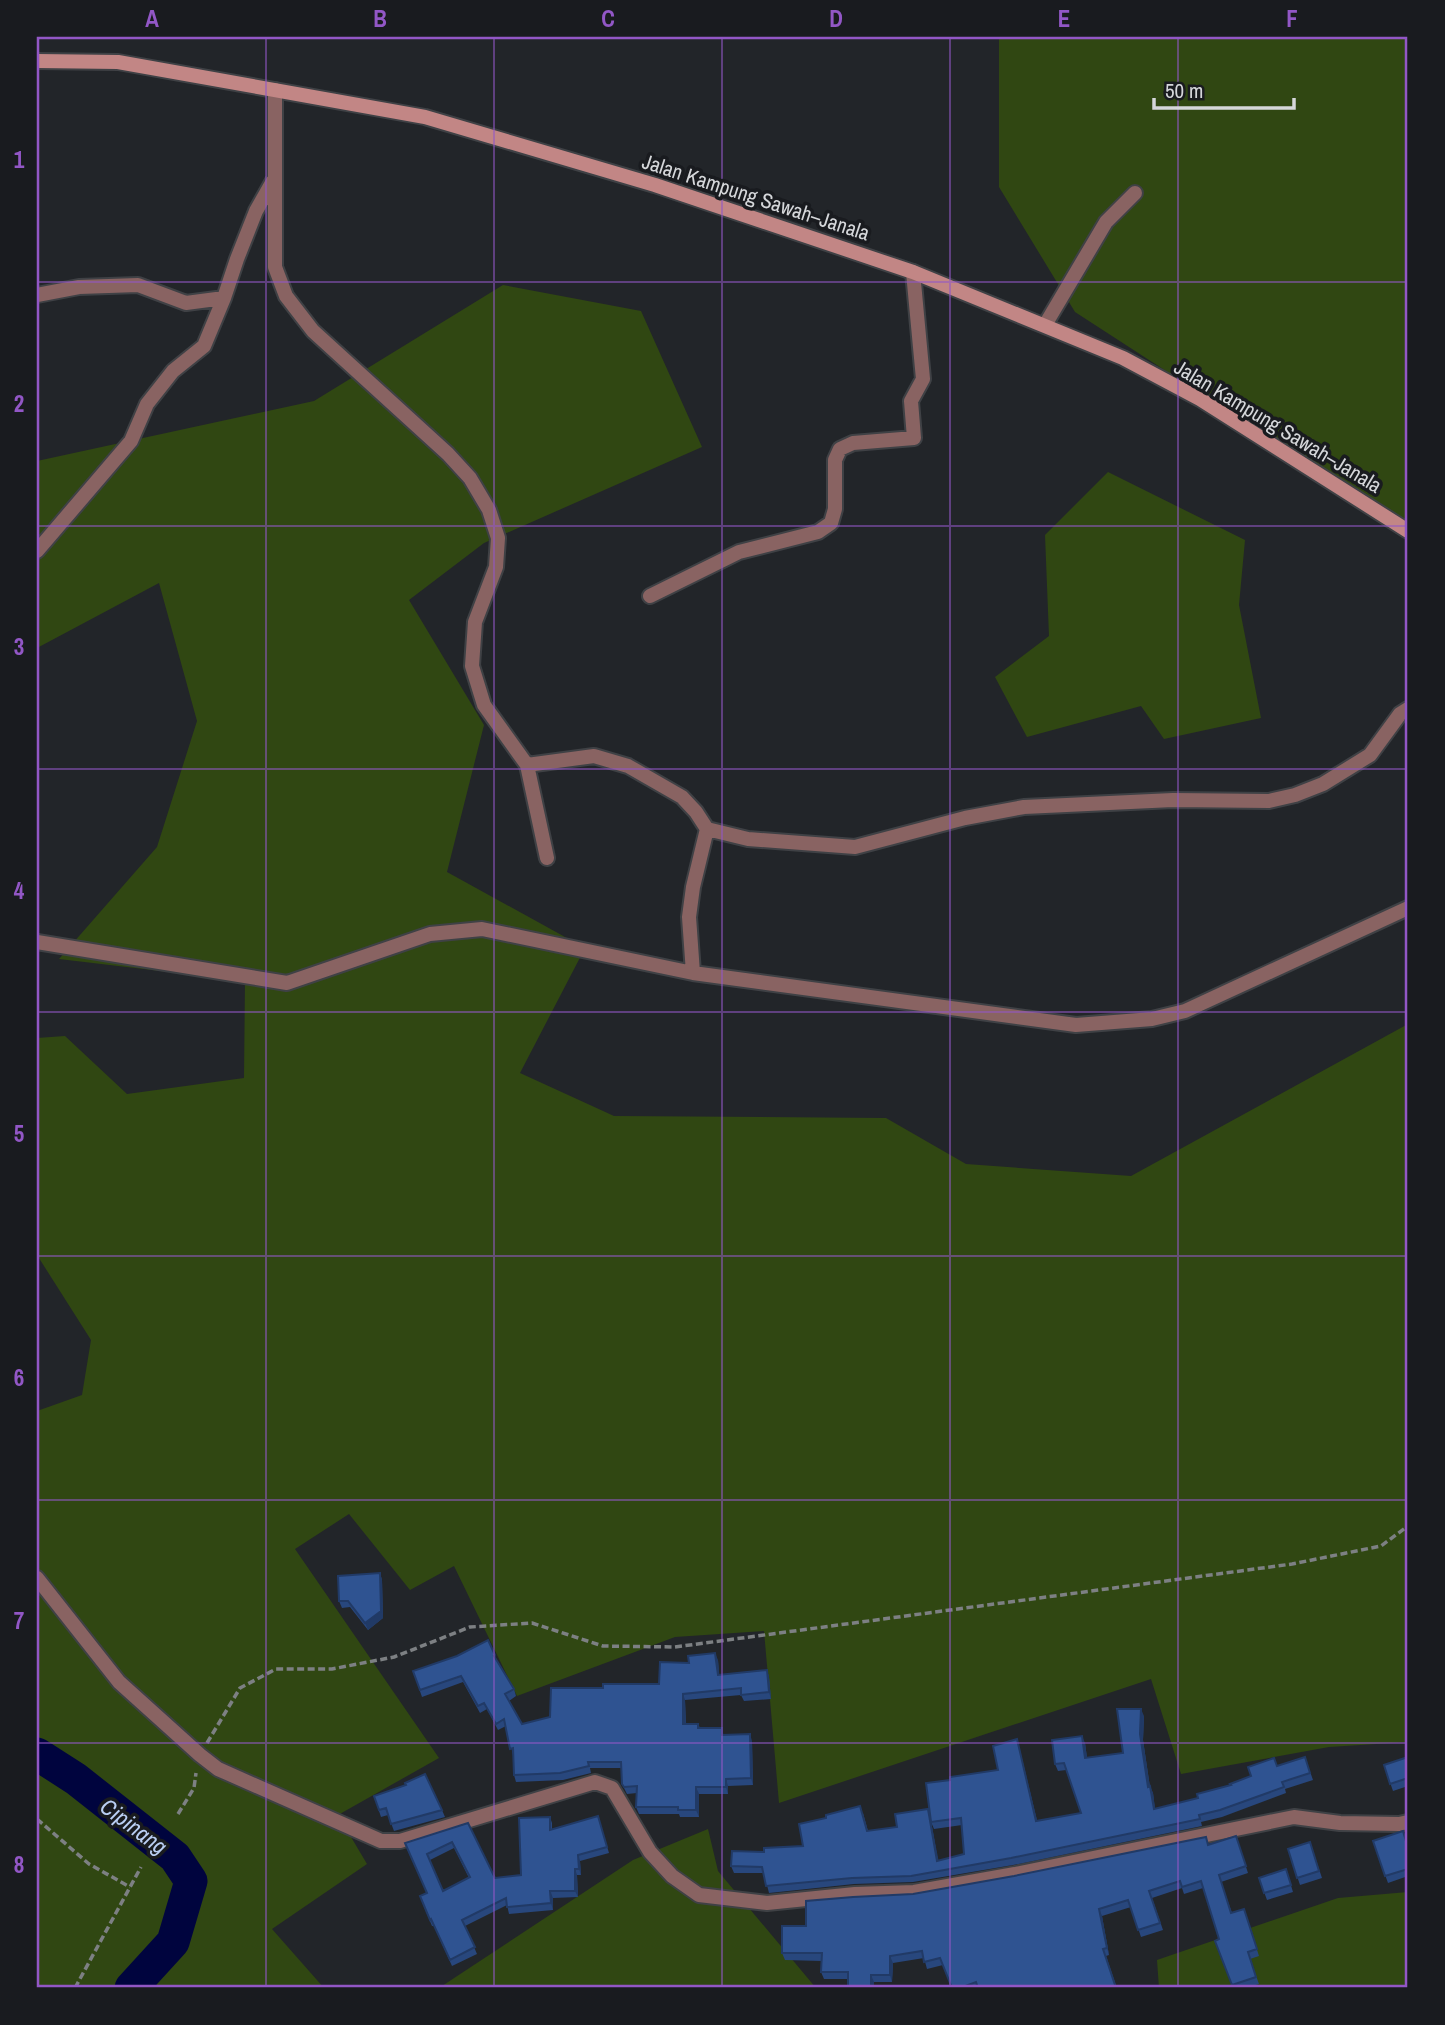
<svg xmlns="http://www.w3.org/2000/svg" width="1445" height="2025" viewBox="0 0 1445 2025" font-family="'Archivo Narrow',sans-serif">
<rect width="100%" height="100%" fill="#222529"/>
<!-- green -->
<path fill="#304712" d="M999 37H1408V528L1075 312 999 187Z
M503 285 641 311 702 447 484 543 409 600 484 725 447 872 585 948 520 1073 614 1116 886 1118 966 1164 1131 1176 1408 1024V1742L1329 1747 1181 1774 1151 1679 779 1803 764 1631 675 1637 517 1696 454 1566 410 1590 349 1514 295 1549 439 1758 338 1815 367 1864 272 1929 324 1988H37V1411L82 1395 91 1340 37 1255V1038L65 1036 127 1094 244 1078 245 981 59 959 157 847 197 721 159 583 37 648V461L314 401Z
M1108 472 1245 540 1239 605 1261 718 1164 739 1141 706 1027 737 995 677 1049 636 1045 535Z
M708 1829 718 1871 816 1988H439L633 1860Z
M1408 1892V1988H1159L1157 1960 1338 1898Z"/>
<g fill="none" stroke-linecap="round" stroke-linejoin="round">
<!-- river -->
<path stroke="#00043e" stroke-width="33" d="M37 1754 76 1779 175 1857 191 1881 173 1942 131 1988"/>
<!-- street casing -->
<g stroke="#3f4145" stroke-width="18">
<path id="street" d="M275 90V267L286 296 313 331 448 454 470 478 489 510 498 538 496 567 475 622 472 666 484 705 527 765 547 858
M37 295 79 287 138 285 186 303 224 298
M1045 325 1106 222 1135 193
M37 551 131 441 147 404 173 371 204 346 224 298 237 259 256 211 273 181
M650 596 739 552 818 532 831 523 835 509V460L840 449 853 443 914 438 911 401 923 379 913 272
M527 765 594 756 628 766 682 797 696 812 707 829 748 839 855 847 965 818 1024 807 1173 800 1269 801 1295 795 1323 784 1370 755 1400 714 1408 709
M37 942 287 983 430 934 482 929 693 973 1076 1025 1152 1019 1185 1011 1408 908
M693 973 689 917 693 887 707 829
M37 1578 119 1682 200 1755 218 1769 381 1841H400L595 1782 612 1788 650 1852 672 1876 699 1895 767 1903 855 1894 914 1892 1015 1874 1294 1817 1340 1823 1399 1824 1408 1822"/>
</g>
<!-- secondary casing -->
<g stroke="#3f4145" stroke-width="18">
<path id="secondary" d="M37 61 118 62 425 117 655 185 913 272 1123 358 1200 399 1408 531"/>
</g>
<!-- path -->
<path stroke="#7d8083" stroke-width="3.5" stroke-dasharray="7 3.5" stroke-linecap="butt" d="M207 1743 240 1688 276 1669H332L394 1657 470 1627 532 1623 603 1646 675 1647 1292 1564 1381 1546 1408 1526
M178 1814 194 1788 196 1773
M37 1819 89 1864 130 1887
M75 1988 141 1867"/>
<!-- street -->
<use href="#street" stroke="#896362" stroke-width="14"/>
<!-- secondary -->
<use href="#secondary" stroke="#c28685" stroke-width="14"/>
</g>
<!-- wall -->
<path fill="#28477d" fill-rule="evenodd" d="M380 1573 382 1580 383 1618 368 1630 350 1607 342 1608 339 1601Z
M495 1655 497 1662 514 1689 516 1696 509 1701 522 1724 550 1717 603 1688 659 1684 689 1663 718 1660 719 1675 767 1670 769 1677 771 1699 744 1701 741 1695 685 1700 686 1724H698L700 1728 752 1741 753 1785 728 1786V1794H699V1817H680L679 1814H639L636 1807 637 1793 627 1794 622 1784 621 1768H590L591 1773 563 1780 516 1782 514 1775 513 1755 506 1726 498 1730 487 1709 480 1713 463 1682 422 1697 413 1671 457 1656Z
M1144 1716 1143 1740 1150 1787 1153 1793 1155 1809 1198 1798 1277 1766 1305 1757 1313 1780 1285 1789 1286 1793 1222 1817 1201 1822 1202 1826 1013 1865 913 1882 854 1884 769 1893 764 1873H734L731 1866 764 1852 803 1846 826 1818 863 1813 868 1831 897 1827 928 1809 930 1816 938 1861 964 1854 962 1825 934 1829 931 1822 950 1780 998 1770 1017 1739 1037 1821 1081 1813 1066 1770 1058 1771 1055 1764 1085 1743 1087 1758 1123 1753Z
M1408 1757V1786L1393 1791 1384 1765Z
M374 1796 442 1810 445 1817 394 1831 388 1815 381 1817Z
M598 1816 609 1853 580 1861 581 1875H577L578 1897 553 1898V1910L509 1914 507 1905 465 1926 477 1954 452 1966 434 1926H432L422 1902 427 1893 407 1849 468 1823 495 1878 521 1875 550 1817 552 1823V1829ZM454 1848 469 1878 443 1891 430 1860Z
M1236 1836 1248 1873 1221 1882 1232 1913 1244 1909 1259 1956 1250 1959 1259 1984 1246 1988H1234L1215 1941 1219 1939 1203 1888 1184 1894 1182 1888 1152 1898 1163 1930 1141 1937 1131 1907 1102 1916 1109 1955 1106 1956 1117 1988H952L943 1965 927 1969 924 1958 893 1963 892 1982H874L873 1988H848V1979H824L821 1972 822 1961 785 1960 782 1953 806 1926 913 1894 1209 1844Z
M1373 1841 1408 1847V1876L1388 1883Z
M1310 1842 1322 1878 1300 1885 1288 1849Z
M1286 1869 1293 1892 1267 1900 1259 1878Z"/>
<!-- shaded-wall -->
<path fill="#213a66" d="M380 1573 382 1580 383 1618 368 1630 365 1623Z
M715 1653 718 1660 720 1682 718 1675Z
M767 1670 769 1677 771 1699 769 1692Z
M683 1694 685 1700 686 1731 683 1724Z
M1141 1709 1144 1716 1143 1740 1151 1794 1148 1787 1140 1734Z
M750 1734 752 1741 753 1785 751 1778Z
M1082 1736 1085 1743 1088 1765 1085 1758Z
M1017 1739 1019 1746 1039 1828 1036 1821Z
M726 1779 728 1786V1794L726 1787Z
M1150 1786 1153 1793 1156 1816 1154 1809Z
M696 1787 699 1794V1817L696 1810Z
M928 1809 930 1816 940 1868 937 1861Z
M578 1855 580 1861 581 1875 579 1869Z
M575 1869 577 1875 578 1897 575 1891Z
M550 1891 553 1898V1910L551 1903Z
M1099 1909 1102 1916 1109 1955 1107 1948Z
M890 1956 893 1963 892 1982 890 1975Z
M871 1975 874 1982 873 1988H871Z"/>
<!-- building -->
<path fill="#2f5391" stroke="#213a66" stroke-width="2" fill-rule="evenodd" d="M380 1573 381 1611 365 1623 348 1601H339L338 1576Z
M488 1640 495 1655 494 1656 514 1689 505 1694 522 1724 550 1717 551 1688H603V1684H659L660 1662 689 1663 688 1656 715 1653 718 1675 767 1670 769 1692 741 1695V1688L683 1694V1724H698V1728H722V1735L750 1734 751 1778 726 1779V1787H696V1810H678V1807H636L637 1786 624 1787 622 1784 621 1762H588L589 1766 560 1773 514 1775 513 1748 510 1749 504 1719 496 1724 484 1703 478 1706 461 1676 420 1690 413 1671 457 1656Z
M1117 1709H1141L1140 1734 1148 1787 1150 1786 1154 1809 1198 1798 1197 1794 1231 1785 1230 1784 1251 1776 1248 1767 1274 1758 1277 1766 1305 1757 1310 1773 1282 1782 1284 1787 1220 1810 1199 1815 1200 1819 1011 1858 911 1876 852 1878 766 1886 762 1867 731 1866 732 1851 764 1852V1848L803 1846 799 1824 826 1818V1815L860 1806 867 1831 897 1827 895 1814 928 1809 937 1861 964 1854 961 1818 931 1822 926 1783 950 1780V1777L998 1770 993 1746 1017 1739 1036 1821 1081 1813 1064 1763 1055 1764 1052 1740 1082 1736 1085 1758 1123 1753Z
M1408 1757V1778L1390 1784 1384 1765Z
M425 1774 442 1810 391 1824 386 1808 379 1810 374 1796 406 1785 405 1783Z
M598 1816 607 1847 578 1855 579 1869H575V1891H550L551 1903 507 1907 506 1898 462 1920 475 1947 450 1960 431 1919 430 1920 420 1896 427 1893 405 1843 468 1823 495 1878 521 1875 519 1818 550 1817V1830ZM452 1842 470 1877 443 1891 427 1854Z
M1403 1831 1408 1848V1869L1385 1876 1373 1841Z
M1236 1836 1246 1866 1219 1875 1231 1913 1244 1909 1257 1949 1248 1952 1256 1977 1232 1985 1215 1941 1219 1939 1201 1881 1182 1887 1180 1881 1149 1891 1160 1923 1138 1930 1128 1900 1099 1909 1107 1948 1103 1949 1116 1988H978L976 1982 960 1988H952L940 1958 924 1962 922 1951 890 1956V1975H871V1988H848V1972H821L822 1953H782V1926H806V1901L853 1897 913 1894 1014 1876 1206 1837 1208 1845Z
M1310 1842 1319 1871 1297 1878 1288 1849Z
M1286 1869 1291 1885 1264 1893 1259 1878Z"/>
<!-- grid -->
<path fill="none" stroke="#9257c6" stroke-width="2" stroke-opacity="0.55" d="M266 37V1988M494 37V1988M722 37V1988M950 37V1988M1178 37V1988M37 282H1408M37 526H1408M37 769H1408M37 1012H1408M37 1256H1408M37 1500H1408M37 1743H1408"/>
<g text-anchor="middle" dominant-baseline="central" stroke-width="7" stroke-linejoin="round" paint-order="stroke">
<!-- street labels -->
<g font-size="21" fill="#d5d7da" stroke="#191b1f">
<text transform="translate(756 197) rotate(18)">Jalan Kampung Sawah–Janala</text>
<text transform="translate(1278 426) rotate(31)">Jalan Kampung Sawah–Janala</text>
</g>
<!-- water labels -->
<g font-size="23" font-style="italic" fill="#bacff3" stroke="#191b1f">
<text transform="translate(134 1826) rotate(37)">Cipinang</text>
</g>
</g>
<!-- border -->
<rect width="1445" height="2025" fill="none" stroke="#191b1f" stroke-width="77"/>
<!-- scale -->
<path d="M1154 98v10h140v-10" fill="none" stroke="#d5d7da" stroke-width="3.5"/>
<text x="1165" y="98" font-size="21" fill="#d5d7da" stroke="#191b1f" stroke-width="5" paint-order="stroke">50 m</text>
<rect x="38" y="38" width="1368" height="1948" fill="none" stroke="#9257c6" stroke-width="2.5"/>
<g font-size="23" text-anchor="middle" font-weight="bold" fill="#9257c6">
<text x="152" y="27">A</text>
<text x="380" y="27">B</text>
<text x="608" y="27">C</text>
<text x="836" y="27">D</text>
<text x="1064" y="27">E</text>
<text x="1292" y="27">F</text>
<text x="19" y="168">1</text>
<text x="19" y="412">2</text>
<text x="19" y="655">3</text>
<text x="19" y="899">4</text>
<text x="19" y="1142">5</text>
<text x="19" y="1386">6</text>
<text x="19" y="1629">7</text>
<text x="19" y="1873">8</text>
</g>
</svg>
